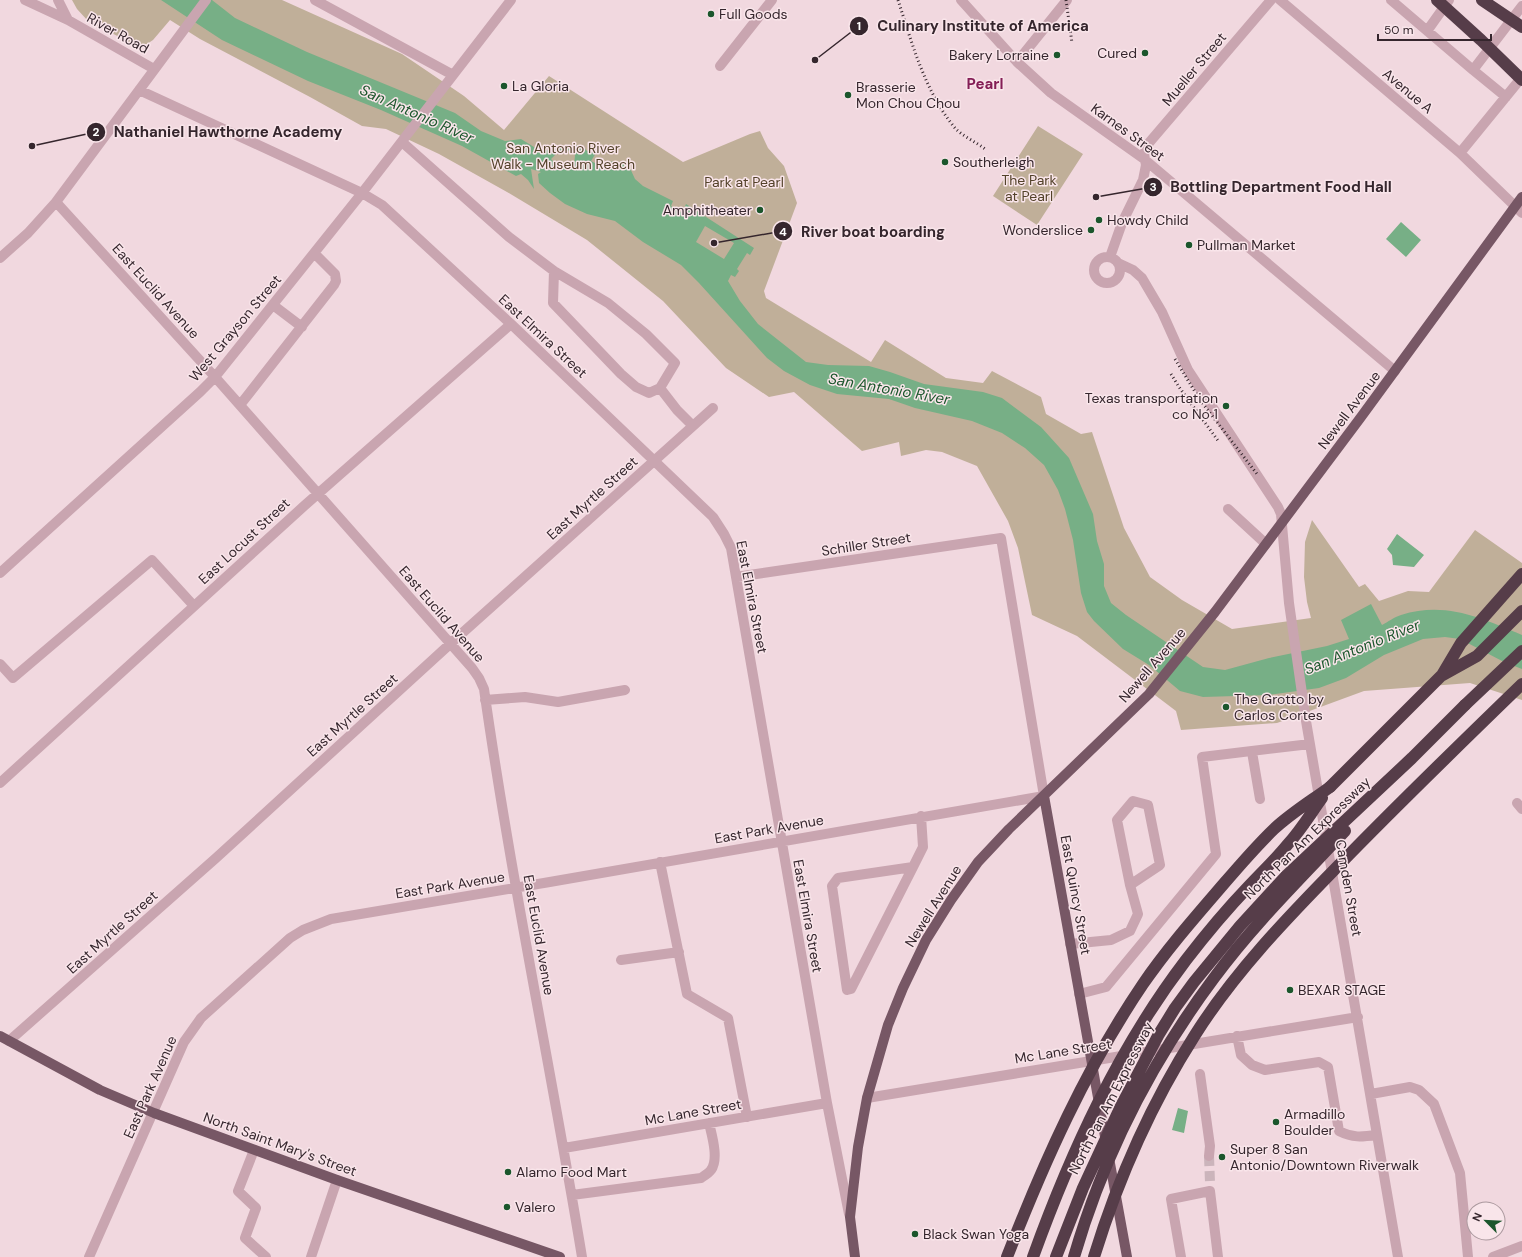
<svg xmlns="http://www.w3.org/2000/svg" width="1522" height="1257" viewBox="0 0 1522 1257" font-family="'DM Sans',sans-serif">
<rect width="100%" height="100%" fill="#f1d8df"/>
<!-- green -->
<path fill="#c0af99" d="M72 0H282L402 54 464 96 504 130 549 76 683 162 750 134 760 131 768 148 784 166 797 203 764 291 766 298 871 362 885 340 946 378 983 383 992 371 1041 397 1046 414 1081 434 1092 432 1124 528 1150 577 1182 600 1232 629 1311 618 1307 602 1304 577 1305 542 1312 520 1359 587 1365 584 1379 601 1408 591 1429 592 1475 530 1522 563V700L1470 683 1364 691 1277 723 1181 730 1176 711 1077 636 1032 615 1018 548 1008 521 977 466 942 452 926 450 901 456 899 442 862 451 794 392 769 397 726 368 663 301 587 240 507 192 439 154 386 129 362 126 310 97 200 39 170 20 153 40 147 44 137 46 88 21 77 9Z
M1038 126 1083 154 1037 225 993 196Z"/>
<!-- water -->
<path fill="#77af86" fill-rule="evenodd" d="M161 0H212L235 18 307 52 455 113 481 131 505 141 521 139 534 147 547 150 559 147 582 145 587 151 596 153 591 161 599 165 614 161 629 166 635 179 643 186 673 201 671 206 682 213 686 204 754 248 750 255 747 253 737 269 739 271 735 277 731 275 728 281 740 301 758 324 806 362 828 365 869 366 890 372 924 384 983 392 1002 398 1041 427 1069 458 1093 514 1097 541 1104 564V586L1111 603 1126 615 1203 667 1225 670 1269 658 1327 646 1349 639 1341 620 1371 604 1382 625C1388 622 1394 617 1401 615 1446 601 1481 618 1522 635V669L1504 662 1460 639 1445 637 1423 639 1384 655 1346 678 1319 688 1269 695 1203 697 1180 691 1149 665 1123 649 1094 621 1087 612 1081 593 1073 540 1065 509 1058 490 1044 465 1025 448 1002 433 972 421 915 408 889 399 837 394 810 385 784 371 767 358 699 283 681 265 643 242 615 221 587 214 565 204 550 193 539 183 538 174 541 172 531 169 534 189 528 180 521 174 516 176 462 146 381 110 308 81 222 40ZM564 150 574 151 575 156 574 164C564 167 558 167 551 159L556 154ZM705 226 734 243 724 259 696 242Z
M1401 222 1421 240 1406 257 1386 239Z
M1397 534 1424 555 1414 567 1393 565 1392 555 1387 549Z
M1178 1108 1188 1111 1184 1133 1172 1130Z"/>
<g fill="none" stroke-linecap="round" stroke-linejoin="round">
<!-- minor-tunnel -->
<path stroke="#cbb4bb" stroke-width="10" stroke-dasharray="10 5" stroke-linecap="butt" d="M1209 1156 1210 1182"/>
<!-- minor -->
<path stroke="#c9a5b0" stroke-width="10" d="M25 0 68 20 154 69
M58 0 68 20
M315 0 453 75
M961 0 1017 62 1051 93 1144 159 1395 371
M1280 0 1460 153 1522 213
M1391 0 1473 70
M1427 31 1449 0
M1017 62 1067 0
M720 66 772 0
M139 90 362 193 382 205 511 324 713 517 724 534 731 548 736 577 827 1103 849 1214
M1506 97 1473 70 1522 6
M402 142 509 237 554 271 608 303 646 334 675 363 660 388 677 410 693 426
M1460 153 1522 77
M56 202 215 377 472 668 479 678 484 689C511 880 551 1068 582 1257
M1094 270a13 13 0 1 1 26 0a13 13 0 1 1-26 0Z
M1110 257 1122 223 1143 180 1146 165 1144 154 1148 144 1271 0
M0 258 28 233 56 202 206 0
M1118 263 1133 270 1142 278 1162 312 1188 370 1278 507 1281 514 1289 603 1306 721 1398 1257
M554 271 553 303 621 374 636 387 649 393 660 388
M273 305 302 327
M240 405 334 285 336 281 335 274 314 253
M1228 509 1266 544
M0 573 200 392 215 377 362 193 511 0
M0 664 13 678 152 560 194 606
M485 700 525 697 558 702 625 690
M1252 752 1260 799
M0 783 304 506 511 324
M1517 803 1522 809
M660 862 687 994 728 1018 747 1117
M913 867 838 878 832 886 847 990 851 989 913 867 923 847 921 816
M1070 944 1111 940 1130 931 1138 914 1130 885 1117 820 1133 801 1148 805 1160 865 1130 885
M621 960 679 952
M1079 994 1106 987 1216 854 1202 757 1310 744
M1237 1036 1241 1055 1252 1065 1265 1070 1319 1062 1328 1067 1339 1131C1353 1138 1361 1137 1377 1135
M9 1041 216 858 450 644 713 408
M1200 1074 1210 1146 1209 1156
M1371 1094 1410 1087 1419 1090 1434 1104 1460 1173 1468 1257
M867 1098 1358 1017
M564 1148 827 1103
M254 1150 238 1191 256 1208 245 1238 266 1257
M572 1195 701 1178C704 1176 709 1173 711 1170 719 1159 712 1136 709 1123
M89 1257 184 1042 201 1018 290 938 303 930 331 919C569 880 806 836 1044 796L1001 538 736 577
M311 1257 337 1180
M1181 1257 1171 1199 1210 1191 1218 1257
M1493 1257 1522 1246"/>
<!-- major -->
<path stroke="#775765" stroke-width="10" d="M1044 796 1106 1142
M0 1036 100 1090 154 1113 337 1180 560 1257
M1109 1158 1127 1257
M855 1257 850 1217 858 1147 867 1098 888 1025 903 988 926 940 951 900 978 862 1009 829 1149 694 1215 612 1361 417 1522 197"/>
<!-- highway -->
<path stroke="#563d49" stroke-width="12" d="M1442 675 1461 643 1522 574
M1465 705 1522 651
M1330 787 1441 676 1477 656 1522 611"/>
<!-- rail -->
<path stroke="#35262d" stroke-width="3" stroke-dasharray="1 3" stroke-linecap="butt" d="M898 0C912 43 925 92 955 128 962 136 976 142 985 149
M1066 0 1072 43
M1175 359 1200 400 1257 474
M1171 374 1179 387 1219 442"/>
<!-- highway-bridge -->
<path stroke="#563d49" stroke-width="12" d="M1437 0 1481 40 1522 80
M1482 0 1522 27
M1007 1257C1044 1162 1086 1068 1143 984 1165 952 1190 923 1215 894 1234 872 1253 849 1274 829 1291 813 1311 801 1330 787
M1033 1257C1071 1152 1118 1049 1186 960 1206 934 1227 909 1249 886 1262 872 1276 859 1288 844 1301 830 1311 813 1322 798
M1056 1257 1083 1188 1121 1106 1159 1034 1175 1008 1194 982 1240 926 1285 877 1412 758 1465 705
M1074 1257C1103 1157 1152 1061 1214 978 1253 925 1300 879 1345 831
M1094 1257C1118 1179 1151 1104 1195 1035 1234 973 1287 918 1338 866 1398 804 1460 744 1522 684"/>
</g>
<!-- markers -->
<g fill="#1b562c" stroke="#f9e5ea" stroke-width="1.5">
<circle cx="711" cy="14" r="4"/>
<circle cx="1145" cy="53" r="4"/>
<circle cx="1057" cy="55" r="4"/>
<circle cx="504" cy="86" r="4"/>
<circle cx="848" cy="95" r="4"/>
<circle cx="945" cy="162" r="4"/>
<circle cx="760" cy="210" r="4"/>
<circle cx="1099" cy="220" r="4"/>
<circle cx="1091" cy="230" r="4"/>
<circle cx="1189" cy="245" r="4"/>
<circle cx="1226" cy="406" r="4"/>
<circle cx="1226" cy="707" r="4"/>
<circle cx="1290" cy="990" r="4"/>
<circle cx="1276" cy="1122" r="4"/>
<circle cx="1222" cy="1157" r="4"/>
<circle cx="508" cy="1172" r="4"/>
<circle cx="507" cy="1207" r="4"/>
<circle cx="915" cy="1234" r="4"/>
</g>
<g text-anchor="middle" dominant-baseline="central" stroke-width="3" stroke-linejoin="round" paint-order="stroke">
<!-- poi labels -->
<g font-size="14" fill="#35262d" stroke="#f9e5ea" text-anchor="start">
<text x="719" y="14">Full Goods</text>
<text x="1137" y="53" text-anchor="end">Cured</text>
<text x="1049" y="55" text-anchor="end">Bakery Lorraine</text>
<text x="512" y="86">La Gloria</text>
<text x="856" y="87">Brasserie<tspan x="856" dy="16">Mon Chou Chou</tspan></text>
<text x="953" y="162">Southerleigh</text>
<text x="752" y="210" text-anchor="end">Amphitheater</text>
<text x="1107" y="220">Howdy Child</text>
<text x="1083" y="230" text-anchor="end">Wonderslice</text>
<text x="1197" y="245">Pullman Market</text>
<text x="1218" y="398" text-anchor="end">Texas transportation<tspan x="1218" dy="16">co No 1</tspan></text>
<text x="1234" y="699">The Grotto by<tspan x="1234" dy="16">Carlos Cortes</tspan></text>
<text x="1298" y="990">BEXAR STAGE</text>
<text x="1284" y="1114">Armadillo<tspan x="1284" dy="16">Boulder</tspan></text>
<text x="1230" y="1149">Super 8 San<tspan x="1230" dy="16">Antonio/Downtown Riverwalk</tspan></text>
<text x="516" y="1172">Alamo Food Mart</text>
<text x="515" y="1207">Valero</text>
<text x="923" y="1234">Black Swan Yoga</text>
</g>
<!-- street labels -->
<g font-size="14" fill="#35262d" stroke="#f9e5ea">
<text transform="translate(118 33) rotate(29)">River Road</text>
<text transform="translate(1194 69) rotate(-50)">Mueller Street</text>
<text transform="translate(1408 91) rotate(40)">Avenue A</text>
<text transform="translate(1128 132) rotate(36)">Karnes Street</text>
<text transform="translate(156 291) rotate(48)">East Euclid Avenue</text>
<text transform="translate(235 328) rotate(-50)">West Grayson Street</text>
<text transform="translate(543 336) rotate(43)">East Elmira Street</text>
<text transform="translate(1349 410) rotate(-53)">Newell Avenue</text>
<text transform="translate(592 498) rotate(-42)">East Myrtle Street</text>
<text transform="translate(244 541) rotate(-43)">East Locust Street</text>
<text transform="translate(866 544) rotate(-9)">Schiller Street</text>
<text transform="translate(752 597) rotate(79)">East Elmira Street</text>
<text transform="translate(442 614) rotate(49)">East Euclid Avenue</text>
<text transform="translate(1152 665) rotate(-49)">Newell Avenue</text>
<text transform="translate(352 715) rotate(-42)">East Myrtle Street</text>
<text transform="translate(769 829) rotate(-10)">East Park Avenue</text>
<text transform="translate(1307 838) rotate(-44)">North Pan Am Expressway</text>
<text transform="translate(450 885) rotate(-9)">East Park Avenue</text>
<text transform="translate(1349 888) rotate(80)">Camden Street</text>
<text transform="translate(1076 895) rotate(80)">East Quincy Street</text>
<text transform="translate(933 906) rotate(-58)">Newell Avenue</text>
<text transform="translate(808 916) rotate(80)">East Elmira Street</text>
<text transform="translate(112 932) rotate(-42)">East Myrtle Street</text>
<text transform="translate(539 935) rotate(80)">East Euclid Avenue</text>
<text transform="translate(1063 1051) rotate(-9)">Mc Lane Street</text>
<text transform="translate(150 1087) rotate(-66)">East Park Avenue</text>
<text transform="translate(1111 1098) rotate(-63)">North Pan Am Expressway</text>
<text transform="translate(693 1112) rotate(-10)">Mc Lane Street</text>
<text transform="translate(280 1144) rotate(20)">North Saint Mary's Street</text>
</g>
<!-- park labels -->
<g font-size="14" fill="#53422a" stroke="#f9e5ea">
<text x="563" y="148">San Antonio River<tspan x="563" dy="16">Walk - Museum Reach</tspan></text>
<text x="1029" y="180">The Park<tspan x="1029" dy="16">at Pearl</tspan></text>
<text x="744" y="182">Park at Pearl</text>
</g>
<!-- neighbourhood labels -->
<g font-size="15" font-weight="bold" fill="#841e56" stroke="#f9e5ea">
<text x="985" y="84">Pearl</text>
</g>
<!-- water labels -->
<g font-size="15" font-style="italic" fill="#1b562c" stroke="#f9e5ea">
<text transform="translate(417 114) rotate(24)">San Antonio River</text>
<text transform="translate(889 389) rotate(10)">San Antonio River</text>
<text transform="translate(1362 647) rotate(-22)">San Antonio River</text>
</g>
</g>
<!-- callouts -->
<path fill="none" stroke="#35262d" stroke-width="1.5" d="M815 60L859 26M32 146L96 132M1096 197L1153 187M714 243L783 231"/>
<g fill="#35262d" stroke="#f9e5ea" stroke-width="1.5">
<circle cx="815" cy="60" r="4"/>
<circle cx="32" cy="146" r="4"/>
<circle cx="1096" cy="197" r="4"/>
<circle cx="714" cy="243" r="4"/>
<circle cx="859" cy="26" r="10"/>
<circle cx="96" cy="132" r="10"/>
<circle cx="1153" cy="187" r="10"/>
<circle cx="783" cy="231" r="10"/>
</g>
<g font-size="12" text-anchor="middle" font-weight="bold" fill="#fff">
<text x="859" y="30">1</text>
<text x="96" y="136">2</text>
<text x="1153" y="191">3</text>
<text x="783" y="236">4</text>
</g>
<g font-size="15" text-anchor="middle" font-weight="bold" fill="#35262d" stroke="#f9e5ea" stroke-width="3" stroke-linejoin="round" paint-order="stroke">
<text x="983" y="31">Culinary Institute of America</text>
<text x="228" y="137">Nathaniel Hawthorne Academy</text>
<text x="1281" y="192">Bottling Department Food Hall</text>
<text x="873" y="237">River boat boarding</text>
</g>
<!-- north arrow -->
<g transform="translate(1486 1221) rotate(294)"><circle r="19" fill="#f9e5ea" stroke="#ab999e"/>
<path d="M0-3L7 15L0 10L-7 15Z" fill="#1b562c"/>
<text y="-6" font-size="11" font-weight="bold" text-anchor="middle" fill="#35262d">N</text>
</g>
<!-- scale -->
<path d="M1378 34v6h113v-6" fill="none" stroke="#35262d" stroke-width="2"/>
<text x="1384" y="34" font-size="12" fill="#35262d" stroke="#f9e5ea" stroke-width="3" paint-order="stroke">50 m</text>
</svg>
